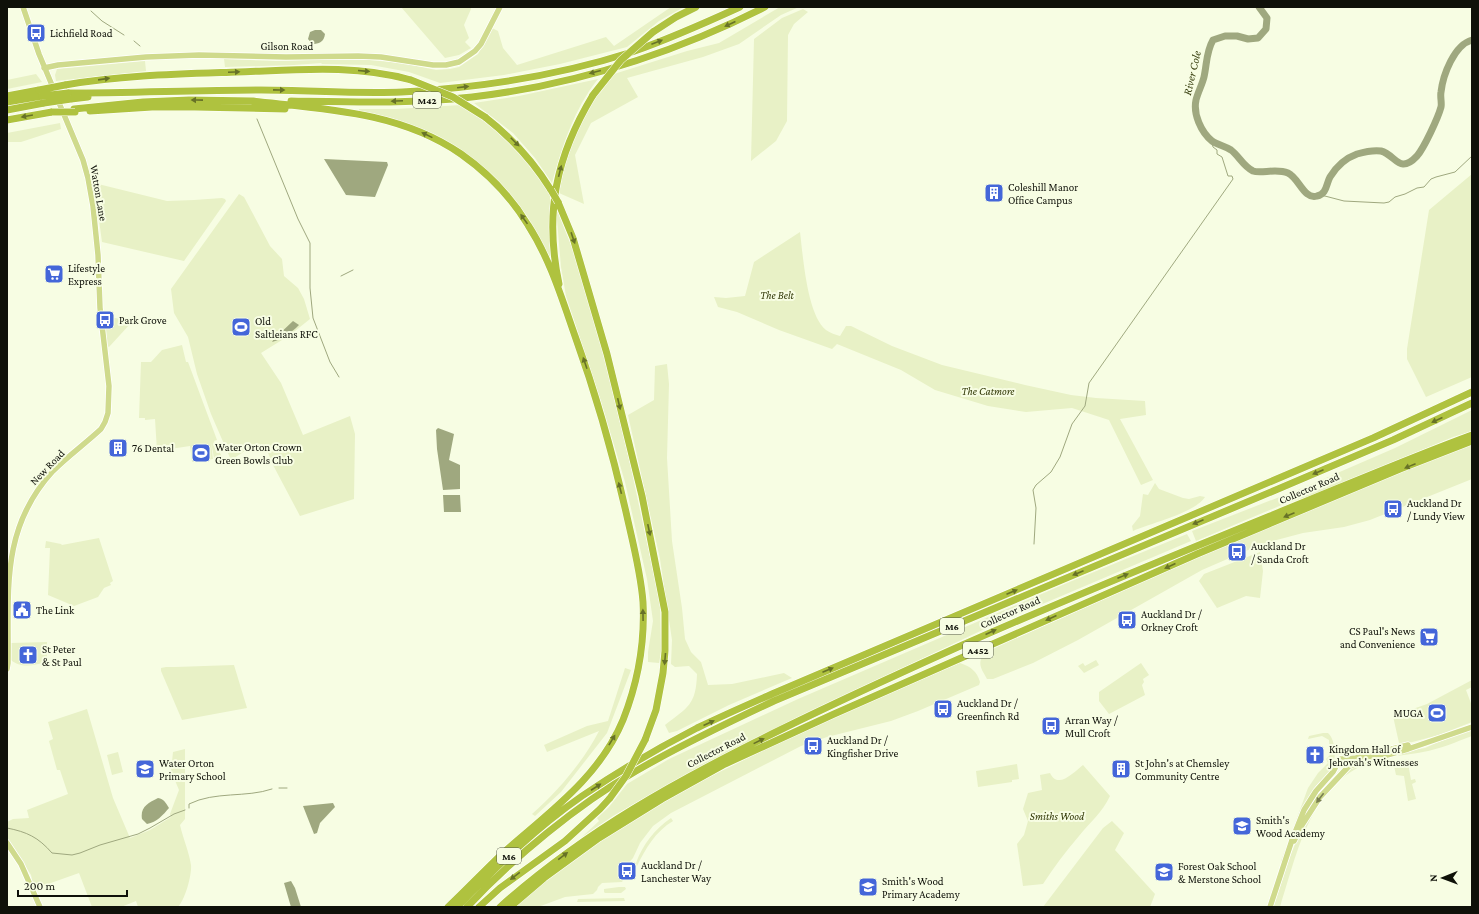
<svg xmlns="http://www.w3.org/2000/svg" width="1479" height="914" viewBox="0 0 1479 914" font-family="'Crimson Pro',serif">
<rect width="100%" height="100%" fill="#f7fde3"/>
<!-- green -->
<path fill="#e8f1c6" d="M401 7H471V9L464 25 469 38 465 42 471 48 459 55 445 58Z
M671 7H684L659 21 627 47 560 64 504 75 440 83 409 72 371 65 321 64 322 63 294 65 225 67 224 59 276 61 337 59 369 60 402 63 436 70 450 69 459 67 478 54 492 28 498 31 503 48 517 65 606 37 614 46Z
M780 7H799L781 15 739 44 703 57 627 78 638 97 591 123 575 155 584 204 559 193 564 169 572 143 583 119 596 96 601 92 614 74 687 51 719 43Z
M803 9 808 12 794 24 788 35 787 121 776 141 751 161 754 39 782 18Z
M145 61 146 71 56 81 55 75 57 69Z
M36 74 42 82 7 89V80Z
M598 79C574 109 562 147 552 183L535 158 513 133 474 103 519 96Z
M461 105 498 131 524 156 540 179 550 195V257L527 216 516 201 455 147 359 111V109H396Z
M60 123 61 129 21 142H7V133Z
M1472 174V377L1426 397 1407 359V349L1429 210Z
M94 183 167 201 194 200 222 198 225 199 226 201 184 261 102 242Z
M239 194 244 197 270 246 282 259 284 276 298 288 304 299 310 319 290 335 261 353 281 383 303 435 350 416 355 434 354 499 300 516 273 465 265 445 248 449 231 460 211 414 197 374 188 337 174 313 171 289Z
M556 208 573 250 603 352 631 468 660 604 661 652 659 663 648 662V652L653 621 647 579 625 482 601 401 566 296 561 267Z
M800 232C803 256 807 315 826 330 830 333 836 335 840 336L846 326H851L892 346 942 365 1025 385 1071 395 1096 398 1145 401 1146 415 1120 419 1153 480 1141 485 1109 420 1072 408 1026 412 988 406 935 390 901 370 837 344 832 349 779 330 737 312 718 307 714 297 726 298 745 296 754 262Z
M106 317 123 319 131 323 109 347 106 345Z
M182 345 186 362H188L217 440 214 441 222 457 214 458 211 442 213 459 192 462 190 446 157 451 155 419 145 420V418H139L141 362H151L162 350Z
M667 364 669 384 667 458 672 541 682 608 685 639 691 652 701 662 708 685 732 684 784 673 792 678 729 705 677 731 669 733 665 725C688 707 696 705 697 674L689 666 675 667 671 664 672 640 660 559 628 415 654 400 655 366Z
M1472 410V431L1453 437 1316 494 1284 504 1196 541 1192 531 1305 487 1395 448Z
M1472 444V479L1370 520 1344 527 1303 533 1262 544 1202 570 1078 640 1033 663 993 679H987C981 668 977 664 984 653 1145 580 1307 509 1472 444Z
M1155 483 1159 489 1183 498 1189 499 1200 496 1205 497C1195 513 1151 523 1133 531L1132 526 1140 516 1143 494 1148 495Z
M1187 534 1191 541 993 625 786 723 653 793 613 816 582 837 599 821 597 818 609 807 627 784 669 759 798 699 1067 583Z
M99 538 113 581 110 583 111 585 104 588 98 597 74 606 48 595 50 548H45L46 541 61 544 62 545Z
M1260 552 1263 571 1260 598 1246 596 1217 608 1199 581 1204 574Z
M47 642V662C35 665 21 669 11 660V643Z
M1096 660 1099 665 1084 673 1078 666 1083 663 1085 666Z
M960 663C971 667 977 671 980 682L979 685 918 711 891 721 827 737 801 746 671 813 653 826 640 843 633 858 627 865 625 877 622 882 602 883 598 887 597 890 593 894 565 897 538 907H515L566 864 654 806 695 784 803 731Z
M1141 663 1149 675 1143 679 1144 682 1142 685 1145 695 1109 714 1099 701V692Z
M234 665 247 708 182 720 161 671V668L166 667H175Z
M625 668 631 670 607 733 561 792 535 816 532 814C558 791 583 762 599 731L547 752 544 745 587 726 608 721Z
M1472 680V687L1466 690 1472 706V722L1439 735 1401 745 1399 743 1393 716 1427 704Z
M87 709 113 798 130 838 150 830 171 817 170 814 179 790 171 771 173 752 185 749V819L180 825C183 838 189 852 191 865 192 875 185 900 178 907H138L136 901 121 907H92L79 873 34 889 31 875 7 837V822L13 819 29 818 27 810 68 794 60 770H57L49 741 53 739 48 722Z
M1472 729V736C1456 742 1440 749 1423 752 1409 755 1395 755 1381 759 1311 777 1299 848 1280 907H1273L1291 854 1296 842 1305 827 1307 819 1323 795 1350 767 1413 750 1425 748 1436 743Z
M1323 733H1328C1336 740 1336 759 1332 769 1330 775 1318 781 1314 789 1299 812 1291 840 1281 866V861L1308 788 1318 773 1328 763 1326 759 1330 755 1329 740 1322 736 1308 739 1309 736Z
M118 752 123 772 112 775 107 755Z
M1409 759 1408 763 1411 780 1415 779 1416 782 1412 784 1416 799 1408 801 1404 776 1396 775 1393 761Z
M1017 764 1019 779 1012 780V782L978 787 976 771Z
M1083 765 1110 796C1102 813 1090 822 1079 836 1066 851 1054 867 1043 884L1023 886 1017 844 1024 835 1028 821 1023 809 1028 793 1042 790 1040 775 1050 773C1058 790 1074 772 1083 765Z
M671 818 673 821C655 832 646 848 637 866L636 863C643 844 655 829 671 818Z
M1112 821 1124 833 1115 850 1155 894 1150 907H1043L1103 828Z
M619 887H625L626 889 621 893H605L604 892V889Z
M624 898 625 901 577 902 578 899Z"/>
<!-- water -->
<path fill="#9fa87f" d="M315 30H321L325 34C324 42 319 44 312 44L308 39 310 32Z
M324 159 387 162 388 165 375 197 346 195Z
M293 321 299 325C291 333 283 339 272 342L274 339Z
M438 428 454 434 449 460 460 465V489L443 490 437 449 436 430Z
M443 495H460L461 512H444Z
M158 798C164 799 166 803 169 808 163 815 157 822 147 824L142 819C140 807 148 803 158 798Z
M333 803 335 807 320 823 317 833 314 834 303 806Z
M291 881 295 888 301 907H291L284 883Z"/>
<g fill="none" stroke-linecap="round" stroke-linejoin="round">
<!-- stream -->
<path stroke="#9fa87f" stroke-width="1" d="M91 11 102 21 124 35
M134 41 140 46
M257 119 298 219 310 243V288L313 318 330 362 339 377
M1321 195 1344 201 1384 203 1389 202 1395 197 1405 194 1417 188 1424 187 1431 179 1436 177 1455 172 1472 156
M341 276 353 270
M1034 544 1036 508 1033 490 1036 485 1051 472 1060 457 1072 424 1085 406 1089 383 1233 179 1232 176H1228L1222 157 1217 154V150L1213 147 1211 139
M279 788H287
M189 808V804C215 791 246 798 272 789
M7 828C27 832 38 837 52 853L72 855 80 853 100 845 138 834 150 828 174 814 185 810"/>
<!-- river -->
<path stroke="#9fa87f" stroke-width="7" d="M1259 7 1267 18 1266 29 1258 38 1248 39 1237 36H1225L1213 40C1206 52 1207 64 1204 77 1202 85 1198 92 1196 100 1193 114 1201 132 1212 141 1218 145 1225 146 1231 150 1239 156 1243 166 1253 171 1261 174 1276 168 1288 173 1299 178 1304 200 1317 196 1327 194 1326 184 1330 177 1336 167 1346 158 1357 154 1364 152 1374 150 1381 151 1396 155 1399 175 1417 156 1424 148 1438 118 1441 107 1442 103 1440 97 1441 92 1443 75 1454 45 1472 40"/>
<!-- major casing -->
<g stroke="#fff" stroke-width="7">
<path id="major" d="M23 7 39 54 54 90
M44 68 58 65 146 57 199 55 286 57 358 56 381 57 433 65H446L459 62 475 51 481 44 500 7
M7 669 8 663C9 591 0 529 53 471 68 456 86 443 101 429L105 422 108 413 109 386 100 308 98 255 93 206 88 178 83 160 57 98
M1346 759 1356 758 1408 745
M1349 766 1408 749 1472 727
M1294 841 1302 825 1320 797 1349 766
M7 843 21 864 40 907
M1270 907 1292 840 1304 810 1316 791 1333 772 1340 759H1346L1349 763V766"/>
</g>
<!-- highway casing -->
<g stroke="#fff" stroke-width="8">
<path id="highway" d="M653 32 676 17 696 7
M65 85C123 75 180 74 238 72 296 70 354 64 411 80
M68 93C133 93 197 90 261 90 308 90 355 94 402 92 478 88 560 75 632 52 669 39 705 23 740 7
M7 96 39 90
M71 99 88 97
M251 101C323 109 399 111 461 154 488 173 511 197 528 225 550 259 562 299 575 336 597 397 614 458 628 521 634 547 641 575 643 602 645 642 638 682 623 720 599 778 548 813 503 853 484 871 467 889 448 907
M291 101C351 102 412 104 472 97 574 85 674 53 765 7
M7 102 42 96
M74 109 143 102 189 100 254 101
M7 110 44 103
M90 111 152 107H195L285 109
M485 117C512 138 533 161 551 190
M7 120 52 112
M558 202 573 238 607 354 642 496 665 612V651L663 673 656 710 645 740
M559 284C544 213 556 156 593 95
M457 907C496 867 536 828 582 796 619 771 658 748 697 728 722 716 747 705 772 694L1373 438 1472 392
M467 907C514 857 577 805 636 771 681 745 727 723 774 701L1278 489 1393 440 1472 403
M479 907 500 888 565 841 600 809 610 798
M500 907C585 831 678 780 780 730 839 701 898 674 958 647 1061 601 1165 559 1270 516 1337 489 1404 460 1472 435
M510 907 544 878 599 838 662 799 725 764 834 714 1197 554 1400 469 1472 441"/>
</g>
<!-- major -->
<use href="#major" stroke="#cfda8c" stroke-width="5.5"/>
<!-- highway -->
<use href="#highway" stroke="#afc23f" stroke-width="7"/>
<!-- highway-bridge casing -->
<g stroke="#fff" stroke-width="8" stroke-linecap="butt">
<path id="highway-bridge" d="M411 80 453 97 485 117
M39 90 65 85
M593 95 621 60 653 32
M42 96 68 93
M44 103 71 99
M52 112H75
M551 190 558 202
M610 798 626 776 645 740"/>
</g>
<!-- highway-bridge -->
<use href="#highway-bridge" stroke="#afc23f" stroke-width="7"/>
</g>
<!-- one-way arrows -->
<defs><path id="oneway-solid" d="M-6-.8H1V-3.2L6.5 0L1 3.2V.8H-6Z"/></defs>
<g fill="#677227">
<use href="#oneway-solid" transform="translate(730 24) rotate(155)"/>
<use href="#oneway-solid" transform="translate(657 42) rotate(-21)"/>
<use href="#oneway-solid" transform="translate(364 71) rotate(5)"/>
<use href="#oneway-solid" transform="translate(234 72) rotate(-2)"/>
<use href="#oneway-solid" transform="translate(595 72) rotate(165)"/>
<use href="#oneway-solid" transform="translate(104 79) rotate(-8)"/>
<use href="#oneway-solid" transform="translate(463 87) rotate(-7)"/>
<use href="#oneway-solid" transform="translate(279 90) rotate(1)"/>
<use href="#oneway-solid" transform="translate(197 100) rotate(-179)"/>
<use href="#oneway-solid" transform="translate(397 101) rotate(178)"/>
<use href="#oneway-solid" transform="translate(27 116) rotate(170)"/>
<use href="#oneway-solid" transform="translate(427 135) rotate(-154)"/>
<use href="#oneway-solid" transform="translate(515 142) rotate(45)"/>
<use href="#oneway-solid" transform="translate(560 171) rotate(-76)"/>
<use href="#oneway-solid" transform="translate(524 219) rotate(-125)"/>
<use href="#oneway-solid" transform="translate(573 238) rotate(71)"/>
<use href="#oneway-solid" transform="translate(585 363) rotate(-109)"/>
<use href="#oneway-solid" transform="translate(619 404) rotate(77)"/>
<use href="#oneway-solid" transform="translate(1437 420) rotate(155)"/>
<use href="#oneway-solid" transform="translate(1410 466) rotate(158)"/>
<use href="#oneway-solid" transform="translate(1318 472) rotate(157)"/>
<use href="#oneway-solid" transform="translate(620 488) rotate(-104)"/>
<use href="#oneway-solid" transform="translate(1289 515) rotate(157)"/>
<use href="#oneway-solid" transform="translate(1198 522) rotate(157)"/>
<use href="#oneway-solid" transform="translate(649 530) rotate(78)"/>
<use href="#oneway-solid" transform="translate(1170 566) rotate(156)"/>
<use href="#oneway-solid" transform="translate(1078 573) rotate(157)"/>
<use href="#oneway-solid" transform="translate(1123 576) rotate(-22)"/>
<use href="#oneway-solid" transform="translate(1012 592) rotate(-23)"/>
<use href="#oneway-solid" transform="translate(643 615) rotate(-91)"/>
<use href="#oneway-solid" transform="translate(1051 618) rotate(156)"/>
<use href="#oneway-solid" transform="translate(991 632) rotate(-24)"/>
<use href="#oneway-solid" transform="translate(665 659) rotate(95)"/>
<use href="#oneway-solid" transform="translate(828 670) rotate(-23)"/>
<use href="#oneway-solid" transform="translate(709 723) rotate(-24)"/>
<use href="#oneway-solid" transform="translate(612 740) rotate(-59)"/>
<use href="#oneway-solid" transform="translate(759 741) rotate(-26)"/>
<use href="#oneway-solid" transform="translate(596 787) rotate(-33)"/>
<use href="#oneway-solid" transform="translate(563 856) rotate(-37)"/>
<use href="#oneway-solid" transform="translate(515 876) rotate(143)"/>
</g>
<use fill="#798051" href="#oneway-solid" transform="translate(1320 798) rotate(127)"/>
<!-- icons -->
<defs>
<g id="bus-square" transform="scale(1)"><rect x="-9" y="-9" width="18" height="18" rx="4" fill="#4466d9" stroke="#f7fde3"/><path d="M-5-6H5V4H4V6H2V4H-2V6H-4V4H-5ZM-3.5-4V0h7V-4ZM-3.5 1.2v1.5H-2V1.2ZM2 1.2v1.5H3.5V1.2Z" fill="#fff"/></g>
<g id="building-square" transform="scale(1)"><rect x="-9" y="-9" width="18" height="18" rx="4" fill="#4466d9" stroke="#f7fde3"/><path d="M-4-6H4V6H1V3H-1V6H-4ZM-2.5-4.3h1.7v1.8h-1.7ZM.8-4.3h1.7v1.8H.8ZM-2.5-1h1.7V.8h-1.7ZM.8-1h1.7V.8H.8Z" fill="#fff"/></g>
<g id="supermarket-square" transform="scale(1)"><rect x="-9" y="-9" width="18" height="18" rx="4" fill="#4466d9" stroke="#f7fde3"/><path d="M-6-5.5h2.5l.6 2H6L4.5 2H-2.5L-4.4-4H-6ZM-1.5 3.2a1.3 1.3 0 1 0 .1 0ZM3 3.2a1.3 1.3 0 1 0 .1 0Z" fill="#fff"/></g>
<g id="stadium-square" transform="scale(1)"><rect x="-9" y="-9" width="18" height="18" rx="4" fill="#4466d9" stroke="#f7fde3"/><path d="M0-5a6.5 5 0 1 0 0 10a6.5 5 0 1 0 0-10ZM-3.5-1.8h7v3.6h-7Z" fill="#fff"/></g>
<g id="civic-square" transform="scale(1)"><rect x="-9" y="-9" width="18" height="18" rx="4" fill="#4466d9" stroke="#f7fde3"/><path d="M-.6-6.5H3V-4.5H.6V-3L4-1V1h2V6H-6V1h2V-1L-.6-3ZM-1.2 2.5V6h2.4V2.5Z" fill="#fff"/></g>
<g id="church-square" transform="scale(1)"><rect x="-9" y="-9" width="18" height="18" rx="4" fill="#4466d9" stroke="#f7fde3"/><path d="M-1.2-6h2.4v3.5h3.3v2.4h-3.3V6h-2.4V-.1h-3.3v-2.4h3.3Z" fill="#fff"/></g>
<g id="school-square" transform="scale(1)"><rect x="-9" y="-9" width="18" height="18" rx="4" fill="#4466d9" stroke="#f7fde3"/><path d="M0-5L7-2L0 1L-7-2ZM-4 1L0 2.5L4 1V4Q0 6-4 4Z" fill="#fff"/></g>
</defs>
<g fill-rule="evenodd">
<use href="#bus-square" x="36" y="33"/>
<use href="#building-square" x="994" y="193"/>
<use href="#supermarket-square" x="54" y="274"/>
<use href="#bus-square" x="105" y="320"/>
<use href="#stadium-square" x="241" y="327"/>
<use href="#building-square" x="118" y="448"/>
<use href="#stadium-square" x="201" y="453"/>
<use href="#bus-square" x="1393" y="509"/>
<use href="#bus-square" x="1237" y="552"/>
<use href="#civic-square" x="22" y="610"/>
<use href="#bus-square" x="1127" y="620"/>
<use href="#supermarket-square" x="1429" y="637"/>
<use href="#church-square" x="28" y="655"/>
<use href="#bus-square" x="943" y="709"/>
<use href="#stadium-square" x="1437" y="713"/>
<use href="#bus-square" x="1051" y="726"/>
<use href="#bus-square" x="813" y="746"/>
<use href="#church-square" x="1315" y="755"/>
<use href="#school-square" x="145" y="769"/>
<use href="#building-square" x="1121" y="769"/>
<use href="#school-square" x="1242" y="826"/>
<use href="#bus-square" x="627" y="871"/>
<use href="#school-square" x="1164" y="872"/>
<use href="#school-square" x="868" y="887"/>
</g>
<g text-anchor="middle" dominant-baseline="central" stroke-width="4" stroke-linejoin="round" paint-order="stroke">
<!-- shield labels -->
<g fill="#f7fde3" stroke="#55584a" stroke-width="1">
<rect x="413" y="92" width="28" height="16" rx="3"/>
<rect x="940" y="618" width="24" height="16" rx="3"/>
<rect x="963" y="642" width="30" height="16" rx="3"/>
<rect x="497" y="848" width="24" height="16" rx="3"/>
</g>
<g font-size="10" font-weight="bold" fill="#0f1109">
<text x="427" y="100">M42</text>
<text x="952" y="626">M6</text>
<text x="978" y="650">A452</text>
<text x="509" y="856">M6</text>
</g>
<!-- poi labels -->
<g font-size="11" fill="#0f1109" stroke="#f7fde3" text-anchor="start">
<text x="50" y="33">Lichfield Road</text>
<text x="1008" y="187">Coleshill Manor<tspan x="1008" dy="13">Office Campus</tspan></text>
<text x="68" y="268">Lifestyle<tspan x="68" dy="13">Express</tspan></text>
<text x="119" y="320">Park Grove</text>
<text x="255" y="321">Old<tspan x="255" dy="13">Saltleians RFC</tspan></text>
<text x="215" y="447">Water Orton Crown<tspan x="215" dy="13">Green Bowls Club</tspan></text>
<text x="132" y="448">76 Dental</text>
<text x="1407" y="503">Auckland Dr<tspan x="1407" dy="13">/ Lundy View</tspan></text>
<text x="1251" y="546">Auckland Dr<tspan x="1251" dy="13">/ Sanda Croft</tspan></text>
<text x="36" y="610">The Link</text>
<text x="1141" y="614">Auckland Dr /<tspan x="1141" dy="13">Orkney Croft</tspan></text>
<text x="1415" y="631" text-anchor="end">CS Paul's News<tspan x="1415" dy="13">and Convenience</tspan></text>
<text x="42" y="649">St Peter<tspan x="42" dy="13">&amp; St Paul</tspan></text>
<text x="957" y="703">Auckland Dr /<tspan x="957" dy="13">Greenfinch Rd</tspan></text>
<text x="1423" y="713" text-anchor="end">MUGA</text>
<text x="1065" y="720">Arran Way /<tspan x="1065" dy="13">Mull Croft</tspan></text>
<text x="827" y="740">Auckland Dr /<tspan x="827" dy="13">Kingfisher Drive</tspan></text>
<text x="1329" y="749">Kingdom Hall of<tspan x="1329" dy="13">Jehovah's Witnesses</tspan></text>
<text x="159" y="763">Water Orton<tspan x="159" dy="13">Primary School</tspan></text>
<text x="1135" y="763">St John's at Chemsley<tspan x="1135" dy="13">Community Centre</tspan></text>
<text x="1256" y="820">Smith's<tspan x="1256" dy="13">Wood Academy</tspan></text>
<text x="641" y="865">Auckland Dr /<tspan x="641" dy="13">Lanchester Way</tspan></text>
<text x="1178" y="866">Forest Oak School<tspan x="1178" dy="13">&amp; Merstone School</tspan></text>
<text x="882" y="881">Smith's Wood<tspan x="882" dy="13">Primary Academy</tspan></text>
</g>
<!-- street labels -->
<g font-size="11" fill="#0f1109" stroke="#f7fde3">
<text x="287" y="46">Gilson Road</text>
<text transform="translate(99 193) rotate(80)">Watton Lane</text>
<text transform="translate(47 467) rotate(-46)">New Road</text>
<text transform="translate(1309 488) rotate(-23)">Collector Road</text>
<text transform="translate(1010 612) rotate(-24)">Collector Road</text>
<text transform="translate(716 750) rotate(-27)">Collector Road</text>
</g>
<!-- park labels -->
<g font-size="11" font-style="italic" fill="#313806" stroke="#f7fde3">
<text x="777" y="295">The Belt</text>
<text x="988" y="391">The Catmore</text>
<text x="1057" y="816">Smiths Wood</text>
</g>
<!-- water labels -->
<g font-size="12" font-style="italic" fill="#3c4313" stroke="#f7fde3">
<text transform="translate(1192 73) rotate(-77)">River Cole</text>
</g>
</g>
<!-- border -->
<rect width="1479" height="914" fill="none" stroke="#0f1109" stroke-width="16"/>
<!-- north arrow -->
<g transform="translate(1443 878) rotate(269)" stroke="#f7fde3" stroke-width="3" paint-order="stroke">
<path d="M0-3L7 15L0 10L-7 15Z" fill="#0f1109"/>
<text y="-6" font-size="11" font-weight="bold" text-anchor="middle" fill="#0f1109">N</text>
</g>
<!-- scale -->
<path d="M18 890v6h109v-6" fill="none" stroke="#0f1109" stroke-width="2"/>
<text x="24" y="890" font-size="12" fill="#0f1109" stroke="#f7fde3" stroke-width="3" paint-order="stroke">200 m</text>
</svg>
